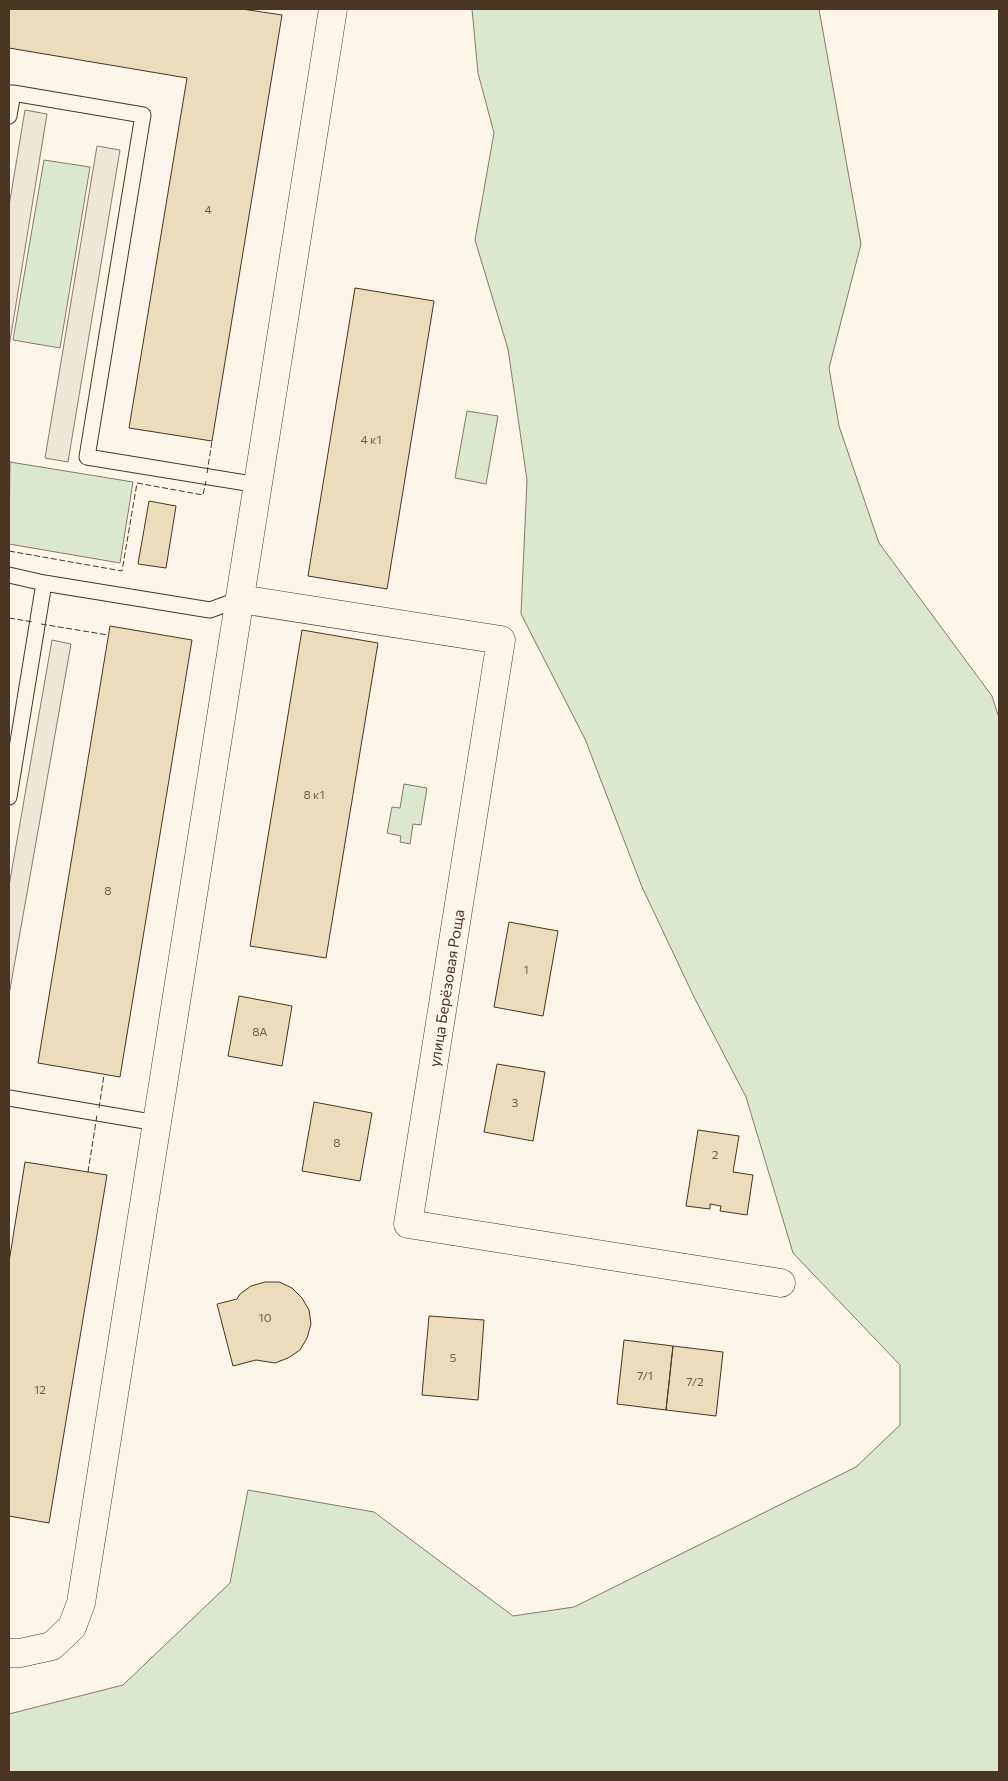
<svg xmlns="http://www.w3.org/2000/svg" width="1008" height="1781" viewBox="0 0 1008 1781" font-family="Commissioner,sans-serif">
<rect width="100%" height="100%" fill="#fbf6e9"/>
<!-- green -->
<path fill="#dce7d0" stroke="#887966" d="M472 9H819L861 244 829 368 839 426 879 543 992 696 999 718V1772H9V1714L123 1685 230 1583 248 1490 374 1512 513 1616 574 1607 856 1467 900 1425V1365L793 1253 746 1097 694 997 642 887 585 739 521 614 527 480 508 349 475 240 494 133 478 73Z
M44 160 90 167 60 348 13 340Z
M467 411 498 416 486 484 455 478Z
M10 462 133 482 120 563 9 544Z
M404 784 427 788 421 825 413 824 410 844 400 842 401 836 387 833 392 807 400 808Z"/>
<!-- parking -->
<path fill="#ede7d9" stroke="#887966" d="M25 110 47 114 9 347V206Z
M97 146 120 150 68 462 45 458Z
M52 640 71 644 9 995V886Z"/>
<!-- building -->
<path fill="#ecdcbc" stroke="#4a3520" d="M9 9H242L282 15 212 441 129 428 187 78 9 48Z
M355 288 434 301 387 589 308 576Z
M149 501 176 506 166 568 138 564Z
M110 626 192 640 120 1077 38 1063Z
M302 630 378 643 326 958 250 946Z
M509 922 558 931 543 1016 494 1007Z
M239 996 292 1006 282 1066 228 1056Z
M497 1064 545 1072 533 1141 484 1132Z
M314 1102 372 1113 360 1181 302 1171Z
M698 1130 739 1136 733 1172 753 1175 747 1215 720 1211 721 1206 710 1204V1209L686 1206Z
M25 1162 107 1175 49 1523 9 1516V1262Z
M265 1282H279L292 1288 302 1298 309 1310 311 1324 307 1338 300 1350 288 1358 275 1363 256 1360 233 1366 217 1304 237 1299 240 1294 251 1286Z
M429 1316 484 1320 478 1400 422 1395Z
M624 1340 673 1346 666 1410 617 1404Z
M673 1346 723 1352 716 1416 666 1410Z"/>
<g fill="none" stroke-linecap="round" stroke-linejoin="round">
<!-- service casing -->
<g stroke="#4a3520" stroke-width="17">
<path id="service" d="M9 93H13L9 116
M13 93 143 115 87 457 258 485
M9 575 44 583 210 610 240 599
M9 797 44 583
M9 1098 157 1123"/>
</g>
<!-- minor casing -->
<g stroke="#4a3520" stroke-width="29">
<path id="minor" d="M240 599 501 640 408 1224 781 1283
M9 1653H20L52 1646 72 1627 81 1603 333 9"/>
</g>
<!-- service -->
<use href="#service" stroke="#fbf6e9" stroke-width="15"/>
<!-- minor -->
<use href="#minor" stroke="#fbf6e9" stroke-width="28"/>
<!-- fence -->
<path stroke="#4a3520" stroke-width="1" stroke-dasharray="6 2.5" stroke-linecap="butt" d="M207 473 212 441
M9 551 122 571 137 483 203 495 206 481
M9 618 33 622
M41 624 108 635
M99 1108 104 1075
M88 1172 97 1115"/>
</g>
<g text-anchor="middle" dominant-baseline="central" stroke-width="4" stroke-linejoin="round" paint-order="stroke">
<!-- number labels -->
<g font-size="12" fill="#725f47">
<text x="208" y="209">4</text>
<text x="371" y="439">4 к1</text>
<text x="314" y="794">8 к1</text>
<text x="108" y="890">8</text>
<text x="526" y="969">1</text>
<text x="260" y="1031">8А</text>
<text x="515" y="1102">3</text>
<text x="337" y="1142">8</text>
<text x="715" y="1154">2</text>
<text x="265" y="1317">10</text>
<text x="453" y="1357">5</text>
<text x="645" y="1375">7/1</text>
<text x="695" y="1381">7/2</text>
<text x="40" y="1389">12</text>
</g>
<!-- street labels -->
<g font-size="15" fill="#4a3520" stroke="#fbf6e9">
<text transform="translate(446 988) rotate(-81)">улица Берёзовая Роща</text>
</g>
</g>
<!-- border -->
<rect width="1008" height="1781" fill="none" stroke="#4a3520" stroke-width="20"/>
</svg>
